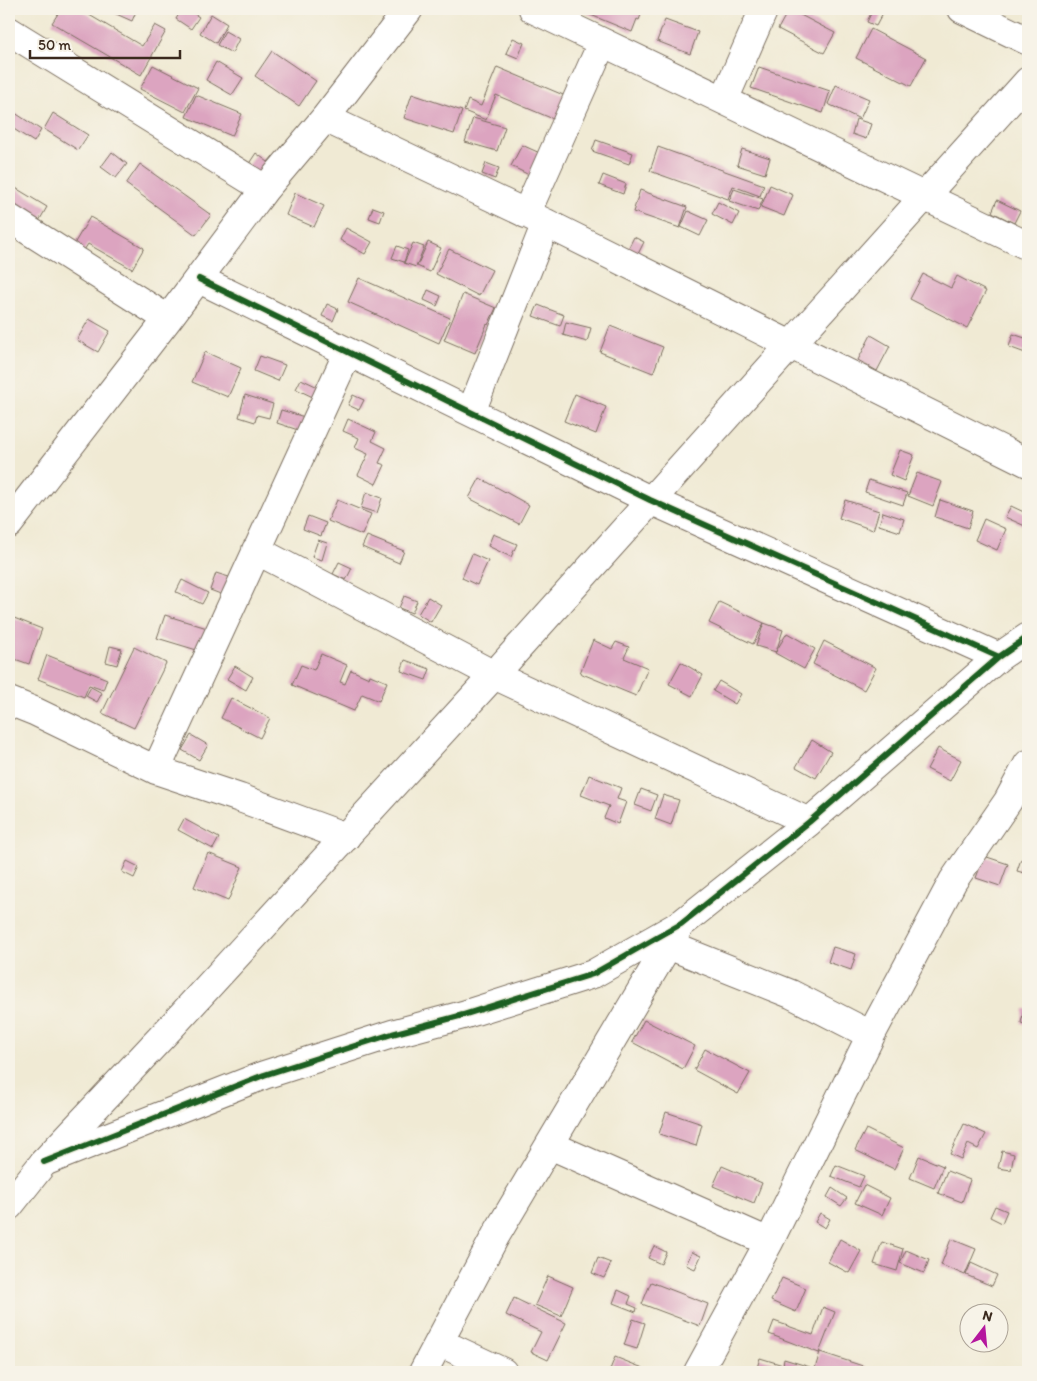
<svg xmlns="http://www.w3.org/2000/svg" width="1037" height="1381" viewBox="0 0 1037 1381" font-family="Itim,sans-serif">
<rect width="100%" height="100%" fill="#f7f3e8"/>
<filter id="ink" filterUnits="userSpaceOnUse"><feTurbulence type="fractalNoise" baseFrequency=".02" numOctaves="2"/><feDisplacementMap in="SourceGraphic" scale="10" xChannelSelector="R" yChannelSelector="G"/><feConvolveMatrix kernelMatrix="1 2 1 2 8 2 1 2 1" color-interpolation-filters="sRGB"/></filter>
<filter id="wash" filterUnits="userSpaceOnUse"><feTurbulence type="fractalNoise" baseFrequency=".0096" numOctaves="4" result="noise"/><feDisplacementMap in="SourceGraphic" scale="20" xChannelSelector="R" yChannelSelector="G"/><feGaussianBlur stdDeviation="1.12" result="paint"/><feColorMatrix in="noise" values="0 0 0 0 0 0 0 0 0 0 0 0 0 0 0 0 0 1.4 0 .05"/><feComposite in="paint" operator="in"/></filter>
<g filter="url(#wash)">
<rect width="100%" height="100%" fill="#f0ead4"/>
<g id="blocks">
<!-- building -->
<path fill="#dca4c0" d="M61 9H79L142 46 155 25 166 31 141 75 52 23Z
M105 9H137L132 21Z
M182 9H187L199 17 191 29 176 19Z
M588 9H635L642 12 639 20 637 19 632 32 586 13Z
M789 9 835 33 824 53 778 29Z
M873 9H885L876 26 867 22Z
M211 14 227 24 216 43 200 33Z
M665 20 698 32 690 54 657 41Z
M871 29 926 58 911 86 856 58Z
M225 31 239 39 232 53 217 45Z
M513 38 524 43 518 58 506 53Z
M272 51 316 81 299 106 255 76Z
M216 62 243 78 232 95 206 80Z
M153 65 198 88 185 112 140 89Z
M497 67 568 97 558 121 496 95 486 120 464 111 468 100 481 106Z
M759 67 830 91 823 113 751 88Z
M836 85 869 99 860 119 828 104Z
M412 94 462 111 454 134 404 118Z
M196 95 242 114 232 136 186 117Z
M9 109 41 130 34 142 9 126Z
M53 113 88 135 78 150 44 129Z
M473 118 505 127 497 151 465 142Z
M856 119 871 124 866 139 852 134Z
M596 140 633 153 629 164 592 151Z
M522 145 542 154 531 176 511 166Z
M658 147 764 185 760 196 733 186 728 199 650 171Z
M742 149 770 158 765 174 737 165Z
M112 152 127 164 116 178 101 167Z
M256 153 268 162 273 156 279 160 261 186 242 174Z
M486 163 499 168 495 179 482 174Z
M140 164 211 215 196 235 126 184Z
M603 175 626 184 623 194 599 185Z
M9 184 47 207 39 221 9 203Z
M770 185 793 195 784 216 761 207Z
M734 189 763 199 758 211 729 201Z
M640 190 687 207 680 228 633 212Z
M295 193 324 206 314 227 286 215Z
M997 200 1020 211 1014 223 992 212Z
M718 202 739 213 733 225 712 214Z
M373 207 384 211 380 222 369 218Z
M688 211 708 220 700 236 681 227Z
M90 217 144 248 132 269 88 244 81 255 71 249Z
M346 228 372 242 365 254 340 240Z
M634 237 644 242 636 258 626 253Z
M428 242 441 248 430 272 417 266Z
M413 243 424 247 416 267 404 263Z
M397 246 408 250 404 262 392 258Z
M449 249 492 270 479 296 436 274Z
M923 274 951 288 957 276 986 291 967 328 910 299Z
M359 278 450 318 439 343 348 302Z
M428 290 441 296 437 306 424 300Z
M463 294 496 308 488 325 487 324 475 353 444 340Z
M327 304 338 309 333 321 322 316Z
M538 305 564 315 560 326 533 316Z
M89 319 110 331 98 352 77 340Z
M566 322 591 328 587 342 563 335Z
M610 326 663 347 653 373 600 352Z
M1013 334 1028 339V354L1009 347Z
M871 335 890 346 877 371 858 360Z
M205 352 241 368 228 397 192 382Z
M260 356 285 365 278 381 254 371Z
M301 379 322 389 317 399 296 389Z
M575 394 606 407 596 434 564 421Z
M245 395 273 404 269 418 257 415 255 422 239 417Z
M353 395 364 400 359 410 348 405Z
M281 410 308 418 304 432 277 423Z
M348 419 376 432 372 441 386 448 379 463 385 465 376 484 358 475 368 454 355 448 359 438 343 431Z
M900 450 914 455 904 481 890 475Z
M917 473 942 482 933 506 908 496Z
M480 478 529 505 519 524 469 498Z
M869 480 907 493 903 505 865 492Z
M366 492 382 498 377 513 361 508Z
M337 500 371 514 362 535 328 521Z
M845 500 879 511 873 530 839 518Z
M940 500 973 511 968 528 935 517Z
M1011 506 1028 514V520L1025 526 1005 517Z
M883 512 904 519 900 532 879 525Z
M308 516 326 523 321 536 303 529Z
M984 519 1006 529 997 550 975 540Z
M493 534 517 544 511 557 488 546Z
M367 536 404 551 399 563 362 547Z
M318 540 327 543 322 560 312 557Z
M472 554 488 561 477 585 462 578Z
M339 562 352 568 346 580 333 574Z
M216 573 232 578 226 596 210 590Z
M182 580 208 593 202 604 176 592Z
M404 596 417 601 412 613 399 608Z
M428 597 441 605 431 622 418 614Z
M719 602 764 623 783 630 776 652 756 646 764 623 753 644 709 623Z
M165 615 207 628 200 651 157 638Z
M9 616 42 629 29 664 9 657Z
M787 633 815 649 804 669 775 653Z
M593 640 612 649 616 642 629 647 624 658 648 668 636 696 580 673Z
M824 641 876 668 864 690 813 664Z
M110 646 122 649 117 665 106 662Z
M134 647 166 663 134 728 102 713Z
M321 654 347 665 340 682 345 684 351 670 369 678 370 675 387 682 379 701 362 694 354 711 292 685 301 665 314 670Z
M47 655 107 679 103 690 89 685 84 697 38 679Z
M405 660 430 669 426 680 401 671Z
M681 662 703 675 692 696 669 684Z
M235 666 253 677 246 690 227 679Z
M719 681 741 694 735 704 713 691Z
M91 687 102 693 97 702 86 696Z
M231 698 270 718 260 738 221 718Z
M191 735 208 745 199 760 182 750Z
M812 740 831 752 816 778 796 767Z
M938 748 961 760 950 781 927 769Z
M589 775 621 788 617 799 626 802 618 824 604 818 609 806 581 795Z
M641 789 657 795 651 811 635 805Z
M663 795 679 800 671 825 655 819Z
M184 819 219 838 213 849 178 830Z
M208 853 242 867 228 901 194 887Z
M984 856 1008 864 1000 886 976 878Z
M1021 859 1028 861V874L1017 871Z
M127 861 139 867 134 878 122 872Z
M833 947 856 954 851 970 828 962Z
M1024 1009H1028V1025L1021 1023Z
M644 1020 695 1046 683 1069 632 1042Z
M705 1049 750 1073 738 1094 694 1070Z
M666 1112 702 1124 696 1146 659 1134Z
M964 1124 986 1134 978 1149 968 1144 961 1159 950 1154Z
M866 1129 904 1148 894 1169 855 1150Z
M1002 1151 1014 1154 1011 1170 998 1168Z
M919 1156 943 1166 934 1188 910 1178Z
M836 1165 864 1176 859 1187 831 1176Z
M722 1166 762 1183 754 1203 713 1186Z
M947 1171 970 1180 962 1202 938 1193Z
M864 1185 890 1198 882 1215 855 1203Z
M832 1188 847 1198 841 1206 827 1197Z
M995 1206 1007 1211 1002 1223 990 1217Z
M820 1213 830 1219 825 1228 815 1222Z
M840 1239 861 1251 849 1273 828 1262Z
M951 1239 976 1249 965 1275 941 1265Z
M882 1242 903 1249 897 1271 874 1264Z
M654 1246 666 1252 661 1264 648 1258Z
M906 1250 929 1260 924 1273 900 1263Z
M692 1252 701 1256 695 1269 686 1265Z
M598 1258 611 1263 604 1278 592 1273Z
M971 1263 997 1275 992 1286 966 1275Z
M548 1276 573 1287 561 1316 535 1305Z
M782 1278 806 1288 796 1312 771 1301Z
M651 1282 708 1304 700 1326 642 1304Z
M618 1290 631 1296 628 1304 637 1308 636 1312 613 1303Z
M514 1298 566 1323 548 1360 531 1352 541 1332 506 1315Z
M823 1307 835 1312 819 1353 769 1334 774 1321 813 1335Z
M633 1319 645 1323 637 1349 624 1345Z
M820 1352 872 1369 871 1372H814Z
M615 1357 648 1370 647 1372H609Z
M760 1358 783 1365 784 1359 810 1367 808 1372H759L756 1371Z"/>
</g>
</g>
<g filter="url(#ink)">
<use href="#blocks" fill-opacity="0" stroke="#7a6d5e" stroke-width="1"/>
<g fill="none" stroke-linecap="round" stroke-linejoin="round">
<!-- minor casing -->
<g stroke="#7a6d5e" stroke-width="30">
<path id="minor" d="M533 9 1028 246
M962 9 1028 41
M9 31 265 189
M724 100 764 9
M325 118 546 223 1028 463
M526 214 602 43
M9 218 168 319
M199 279 650 500 999 657
M471 412 546 223
M9 524 168 319 265 189 325 118 409 9
M256 550 494 675 809 822
M9 701 34 711 156 770 240 798 346 837
M156 770 348 352
M668 945 791 994 871 1035
M550 1145 769 1242
M44 1162 264 1075 392 1034 463 1015 593 974 681 924 809 822 999 657 1028 637
M439 1342 503 1372
M423 1372 496 1235 680 925
M698 1372 769 1242 871 1035 953 881 1008 801 1028 764"/>
</g>
<!-- major casing -->
<g stroke="#7a6d5e" stroke-width="30">
<path id="major" d="M9 1206 44 1162 171 1027 494 675 1028 81"/>
</g>
<!-- minor -->
<use href="#minor" stroke="#fff" stroke-width="28"/>
<!-- major -->
<use href="#major" stroke="#fff" stroke-width="28"/>
<!-- cycleway casing -->
<g stroke="#f7f3e8" stroke-width="9">
<path id="cycleway" d="M199 279 650 500 999 657
M44 1162 264 1075 392 1034 463 1015 593 974 681 924 809 822 999 657 1028 637"/>
</g>
<!-- cycleway -->
<use href="#cycleway" stroke="#1b5e20" stroke-width="6"/>
</g>
</g>
<!-- margin -->
<rect width="1037" height="1381" fill="none" stroke="#f7f3e8" stroke-width="30"/>
<!-- north arrow -->
<g transform="translate(984 1328) rotate(16)"><circle r="24" fill="#f7f3e8" stroke="#aca397"/>
<path d="M0-4L9 19L0 12L-9 19Z" fill="#b5179e"/>
<text y="-8" font-size="14" font-weight="bold" text-anchor="middle" fill="#3b2a1e">N</text>
</g>
<!-- scale -->
<path d="M30 50v8h150v-8" fill="none" stroke="#3b2a1e" stroke-width="2.5"/>
<text x="38" y="50" font-size="15" fill="#3b2a1e" stroke="#f7f3e8" stroke-width="4" paint-order="stroke">50 m</text>
</svg>
